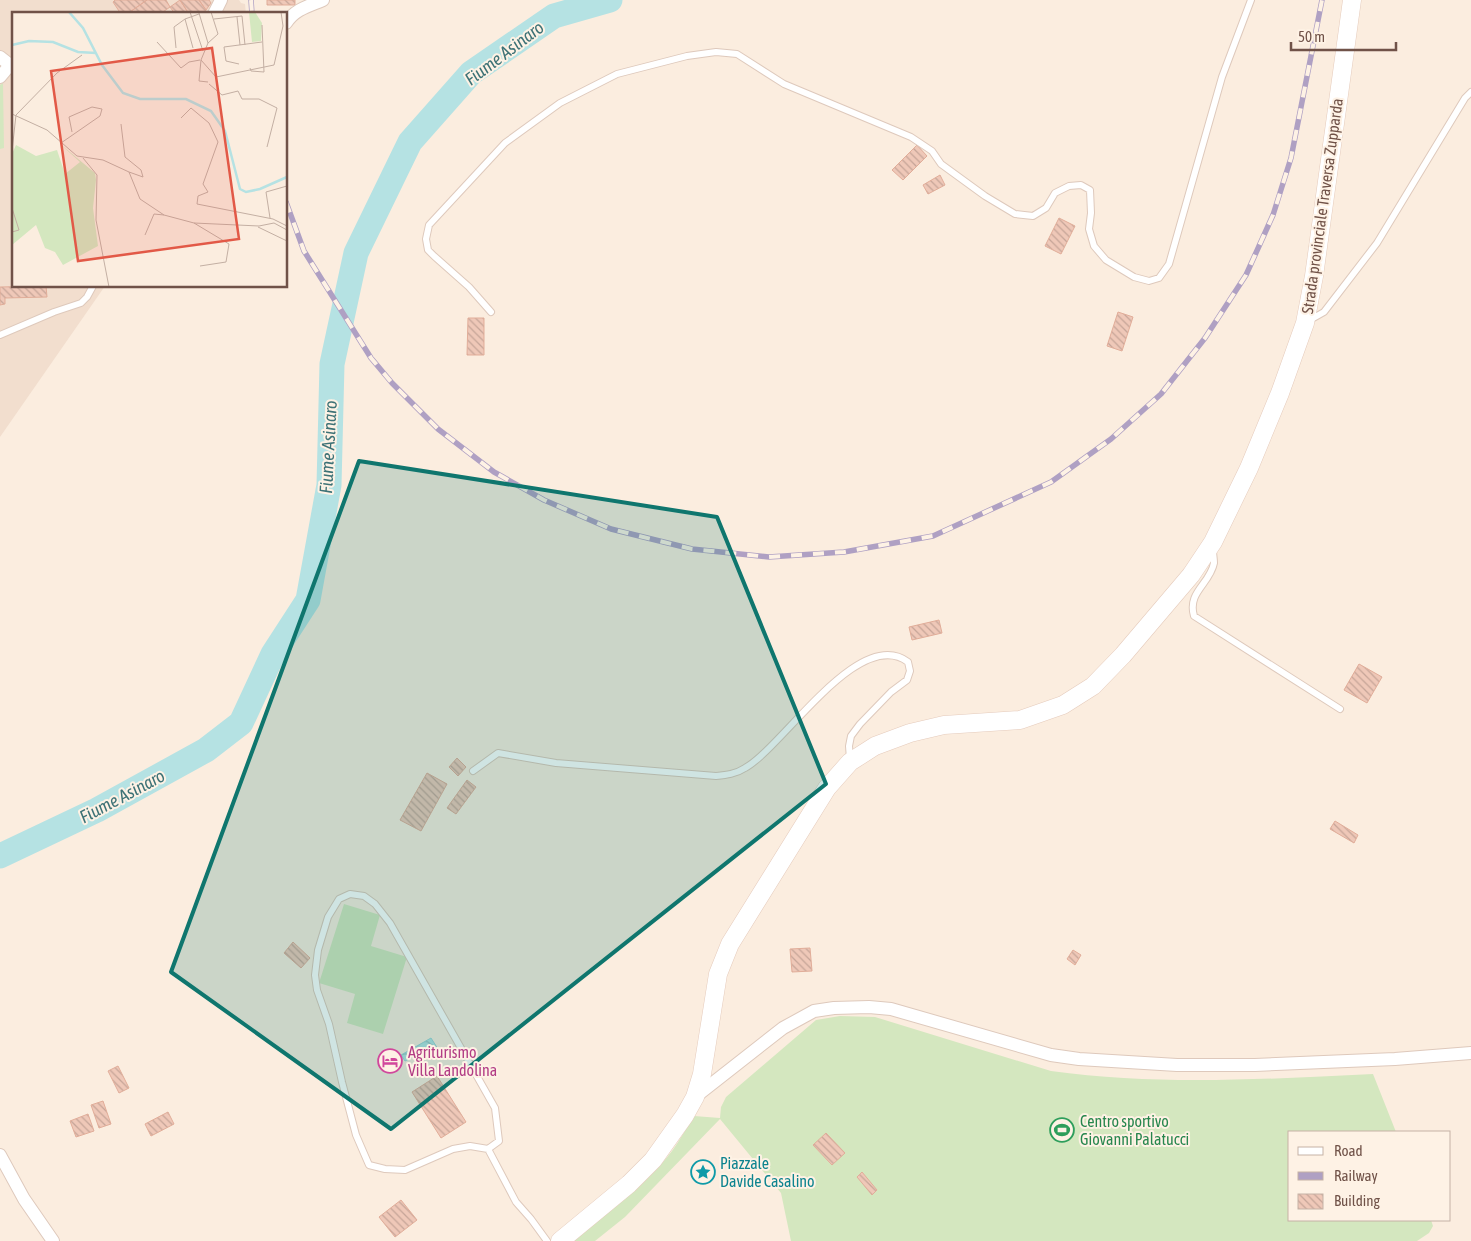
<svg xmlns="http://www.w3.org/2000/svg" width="1471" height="1241" viewBox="0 0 1471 1241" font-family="'Asap Condensed',sans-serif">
<defs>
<pattern id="water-waves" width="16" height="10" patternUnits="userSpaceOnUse" patternTransform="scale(1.25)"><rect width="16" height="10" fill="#b5e2e3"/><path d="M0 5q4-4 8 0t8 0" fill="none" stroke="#98baba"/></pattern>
<pattern id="building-back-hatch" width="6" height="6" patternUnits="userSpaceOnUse" patternTransform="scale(1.25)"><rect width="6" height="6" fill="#efc8b8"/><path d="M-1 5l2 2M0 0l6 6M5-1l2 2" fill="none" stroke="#c6a598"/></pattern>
</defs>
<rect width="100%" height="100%" fill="#fbeddf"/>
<!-- residential -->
<path fill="#f2dece" d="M0 0H239L241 3 245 4 246 14H14V286H105L0 437Z"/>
<!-- grass -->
<path fill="#d4e7bf" d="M3 83 4 148 0 149V85Z
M344 904 380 915 371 946 407 957 383 1034 347 1023 355 994 319 983Z
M840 1016 875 1017 1051 1071C1158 1086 1266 1079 1373 1074L1396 1132H1290V1220H1431L1433 1226 1429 1233 1417 1241H791L781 1193 720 1119 625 1217 595 1241H572C607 1213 644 1187 672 1151 680 1140 687 1127 694 1116L720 1118 721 1107 726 1097 816 1020Z"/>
<!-- water -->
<path fill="url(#water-waves)" stroke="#9cd2d5" d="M431 1038 438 1049 418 1061 415 1056 405 1061 401 1055Z"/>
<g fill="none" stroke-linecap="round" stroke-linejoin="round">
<!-- river -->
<path stroke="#b5e2e3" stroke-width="25" d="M0 856 97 810 206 750 241 723 273 654 308 600 329 485 332 364 356 253 410 142 471 73 554 16 610 0"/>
</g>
<!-- building -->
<path fill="url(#building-back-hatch)" stroke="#e1ad99" d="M115 0H147L127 14H121L113 2Z
M147 0H166L170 7 160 14H127Z
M180 0H199L206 10 203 14H189Z
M180 0 189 14H175L170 7Z
M199 0H209L211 3 206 10Z
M267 0H295V5H267Z
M917 145 927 156 903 180 892 170Z
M940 175 945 185 928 194 923 185Z
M1059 218 1075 226 1061 254 1045 246Z
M46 286 47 297 5 298V304L0 305V287Z
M1118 312 1133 317 1122 351 1107 346Z
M468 318H484V355H467Z
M939 620 942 633 912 640 909 627Z
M1359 664 1382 677 1367 703 1344 690Z
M457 758 466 767 458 776 449 767Z
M427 773 447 784 421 831 400 820Z
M467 780 476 787 456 814 447 808Z
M1335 821 1358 835 1354 843 1330 829Z
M293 942 310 958 301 968 284 953Z
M810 948 812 971 792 972 790 949Z
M1073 950 1081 955 1075 965 1067 959Z
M118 1066 129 1088 119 1093 108 1071Z
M437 1076 466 1122 441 1138 412 1092Z
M103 1101 111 1124 99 1128 91 1105Z
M168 1112 174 1124 151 1136 145 1124Z
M88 1114 94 1131 76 1137 70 1121Z
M826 1133 845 1153 832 1165 813 1145Z
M862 1172 877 1190 872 1195 857 1177Z
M401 1200 417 1220 395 1237 379 1217Z"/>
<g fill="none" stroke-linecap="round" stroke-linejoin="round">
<!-- service casing -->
<g stroke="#dec9bc" stroke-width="8">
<path id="service" d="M491 312 469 287 434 256 428 250 426 239 429 225 505 143 560 103 617 74 687 56 716 52 737 54 784 84 911 137 932 151 941 164 985 196 1015 214 1033 216 1046 208 1055 193 1069 186 1081 185 1090 190 1091 213 1089 229 1094 246 1106 260 1134 277 1149 281 1159 278 1169 264 1222 77 1251 0
M1308 321 1324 312 1377 243 1465 98 1471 92
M0 335 54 312 81 303 87 297 93 286
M1213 551C1213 554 1214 559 1214 563 1210 584 1187 592 1194 616L1340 709
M473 771 498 753 556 763 716 776C726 775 736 774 745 768 783 747 859 625 908 662L910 671 907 680 891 692 860 724 851 736 849 746 850 759
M488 1149 470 1146 453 1149 405 1170 385 1169 369 1165 356 1135 342 1082 329 1024 317 990 315 975 318 950 328 917 339 899 350 894 364 896 375 904 390 923 495 1108 499 1141 488 1149 516 1202 531 1219 547 1241"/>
</g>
<!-- minor casing -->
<g stroke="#dec9bc" stroke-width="14">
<path id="minor" d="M214 14 221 0
M286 23C295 9 309 6 323 0
M0 57 14 68
M0 77 10 65
M695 1097 783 1028 814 1011 834 1008 869 1007 891 1009 1051 1055 1079 1059 1177 1065H1255L1395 1059 1471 1053
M0 1155 24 1199 53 1241"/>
</g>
<!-- secondary casing -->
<g stroke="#e5cbbc" stroke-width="19">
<path id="secondary" d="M560 1241 629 1184 653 1160 685 1115 695 1097 702 1074 718 974 730 944 827 788 850 762 875 746 910 733 944 725 1020 720 1063 705 1093 686 1123 655 1191 575 1213 542 1249 468 1280 393 1305 323 1314 276 1352 0"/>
</g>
<!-- service -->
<use href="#service" stroke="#fff" stroke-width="6"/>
<!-- minor -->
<use href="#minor" stroke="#fff" stroke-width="12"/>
<!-- secondary -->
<use href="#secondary" stroke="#fff" stroke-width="18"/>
<!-- rail casing -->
<g stroke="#afa0c3" stroke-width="5.5">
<path id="rail" d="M251 0 252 14
M286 202 304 251 371 358 392 383 438 429 494 472 544 500 611 529 692 549 769 557 844 552 933 536 1051 482 1111 439 1161 394 1205 338 1246 275 1273 215 1291 158 1322 0"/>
</g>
<!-- rail -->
<use href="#rail" stroke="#fef2e5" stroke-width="4" stroke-dasharray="11" stroke-linecap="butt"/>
</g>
<!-- marked area -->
<path fill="#0f766e" fill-opacity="0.2" stroke="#0f766e" stroke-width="4" stroke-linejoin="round" d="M359 461 717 517 826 784 391 1129 171 972Z"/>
<!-- icons -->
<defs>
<g id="hotel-ring" transform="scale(1.25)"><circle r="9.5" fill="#fef2e5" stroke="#d1479c" stroke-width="1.5"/><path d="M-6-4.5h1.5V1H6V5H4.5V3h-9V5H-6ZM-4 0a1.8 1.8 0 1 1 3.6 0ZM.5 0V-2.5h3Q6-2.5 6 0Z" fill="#d1479c"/></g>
<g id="stadium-ring" transform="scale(1.25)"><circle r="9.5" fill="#fef2e5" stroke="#2e9e5b" stroke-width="1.5"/><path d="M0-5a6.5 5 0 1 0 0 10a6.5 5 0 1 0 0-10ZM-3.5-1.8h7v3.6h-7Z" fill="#2e9e5b"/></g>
<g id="sight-ring" transform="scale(1.25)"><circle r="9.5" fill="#fef2e5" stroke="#0f9aa8" stroke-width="1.5"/><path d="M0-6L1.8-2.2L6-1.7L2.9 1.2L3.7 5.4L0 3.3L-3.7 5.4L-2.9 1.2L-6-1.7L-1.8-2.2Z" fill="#0f9aa8"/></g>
</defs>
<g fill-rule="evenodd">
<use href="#hotel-ring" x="390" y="1061"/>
<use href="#stadium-ring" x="1062" y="1130"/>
<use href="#sight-ring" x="703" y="1172"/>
</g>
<g text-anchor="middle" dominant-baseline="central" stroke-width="4" stroke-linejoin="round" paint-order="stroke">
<!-- street labels -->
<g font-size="16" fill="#705248" stroke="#fef2e5">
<text transform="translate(1322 206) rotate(-82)">Strada provinciale Traversa Zupparda</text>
</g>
<!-- hotel labels -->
<g font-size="16" fill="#b23c85" stroke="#fef2e5" text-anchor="start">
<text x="408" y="1052">Agriturismo<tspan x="408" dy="18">Villa Landolina</tspan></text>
</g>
<!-- leisure labels -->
<g font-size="16" fill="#27864d" stroke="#fef2e5" text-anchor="start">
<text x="1080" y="1121">Centro sportivo<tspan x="1080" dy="18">Giovanni Palatucci</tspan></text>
</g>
<!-- culture labels -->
<g font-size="16" fill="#0d838f" stroke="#fef2e5" text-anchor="start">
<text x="720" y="1163">Piazzale<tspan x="720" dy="18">Davide Casalino</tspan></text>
</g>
<!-- water labels -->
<g font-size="18" font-style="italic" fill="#3d7276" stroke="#fef2e5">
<text transform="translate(504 53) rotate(-37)">Fiume Asinaro</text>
<text transform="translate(328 447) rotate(-87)">Fiume Asinaro</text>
<text transform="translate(122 796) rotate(-28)">Fiume Asinaro</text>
</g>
</g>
<!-- overview -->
<g transform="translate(12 12)">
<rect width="275" height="275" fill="#fbeddf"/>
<path d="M237 0H243L250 11 249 29 240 30ZM47 131 83 161 84 168 81 196 86 234 51 253 43 240 33 236 24 213 0 233V142L4 133 24 144 45 138 53 162 68 150Z" fill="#d4e7bf"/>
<path fill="none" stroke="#b5e2e3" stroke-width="2.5" d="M57 0 71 16 90 53 111 81 128 87H174L199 99 213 119 228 177 234 180 248 177 275 165M0 33 17 29 41 30 66 40 84 41"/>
<path fill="none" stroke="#c3afa3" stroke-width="1" d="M178 0 191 39M187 1 196 31M225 5 228 33M202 7 230 4 233 33M145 30 169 56 177 50 188 48M164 36 162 15 173 7M181 36 173 7 187 2M189 48 196 31 206 22 199 0M227 52 214 49 212 35 250 30M238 56 239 59 252 60 250 13M196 70 187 69 189 48 204 65 262 53 271 14 269 0M197 72 210 83 226 79 230 87H247L265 96 255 135M0 102 35 118 65 144 91 148 117 160 128 187 152 203 182 211 247 214 262 211 275 218M169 106 179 96 197 111 206 130 191 172 196 180 186 184 185 192 261 207 275 214M109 112 113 145 129 158 131 165 117 160M49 131 88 104 90 97 80 95 57 105 60 120M0 139 4 103 45 61 70 43M71 146 85 163 84 208 97 275M0 196 7 218 0 220M258 206 254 180 275 174M182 211 217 232 214 250 188 254M246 215 275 229M133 223 142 202 152 203"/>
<path fill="#e25947" fill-opacity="0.15" stroke="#e25947" stroke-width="2.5" d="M200 36 227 227 66 249 39 59Z"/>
<rect width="275" height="275" fill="none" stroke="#705248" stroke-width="2.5"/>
</g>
<!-- legend -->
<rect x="1288" y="1131" width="162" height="90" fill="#fef2e5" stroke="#c5b2a6"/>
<rect x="1298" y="1147" width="25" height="8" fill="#ffffff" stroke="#c5b2a6"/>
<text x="1334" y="1156" font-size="15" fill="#705248">Road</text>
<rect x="1298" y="1172" width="25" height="8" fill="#afa0c3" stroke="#c5b2a6"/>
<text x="1334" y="1181" font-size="15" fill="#705248">Railway</text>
<rect x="1298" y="1194" width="25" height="15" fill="url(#building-back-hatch)" stroke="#c5b2a6"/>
<text x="1334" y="1206" font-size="15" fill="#705248">Building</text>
<!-- scale -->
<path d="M1291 42v8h105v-8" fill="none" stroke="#705248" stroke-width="2.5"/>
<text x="1298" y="42" font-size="15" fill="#705248" stroke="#fef2e5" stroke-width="4" paint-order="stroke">50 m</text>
</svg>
